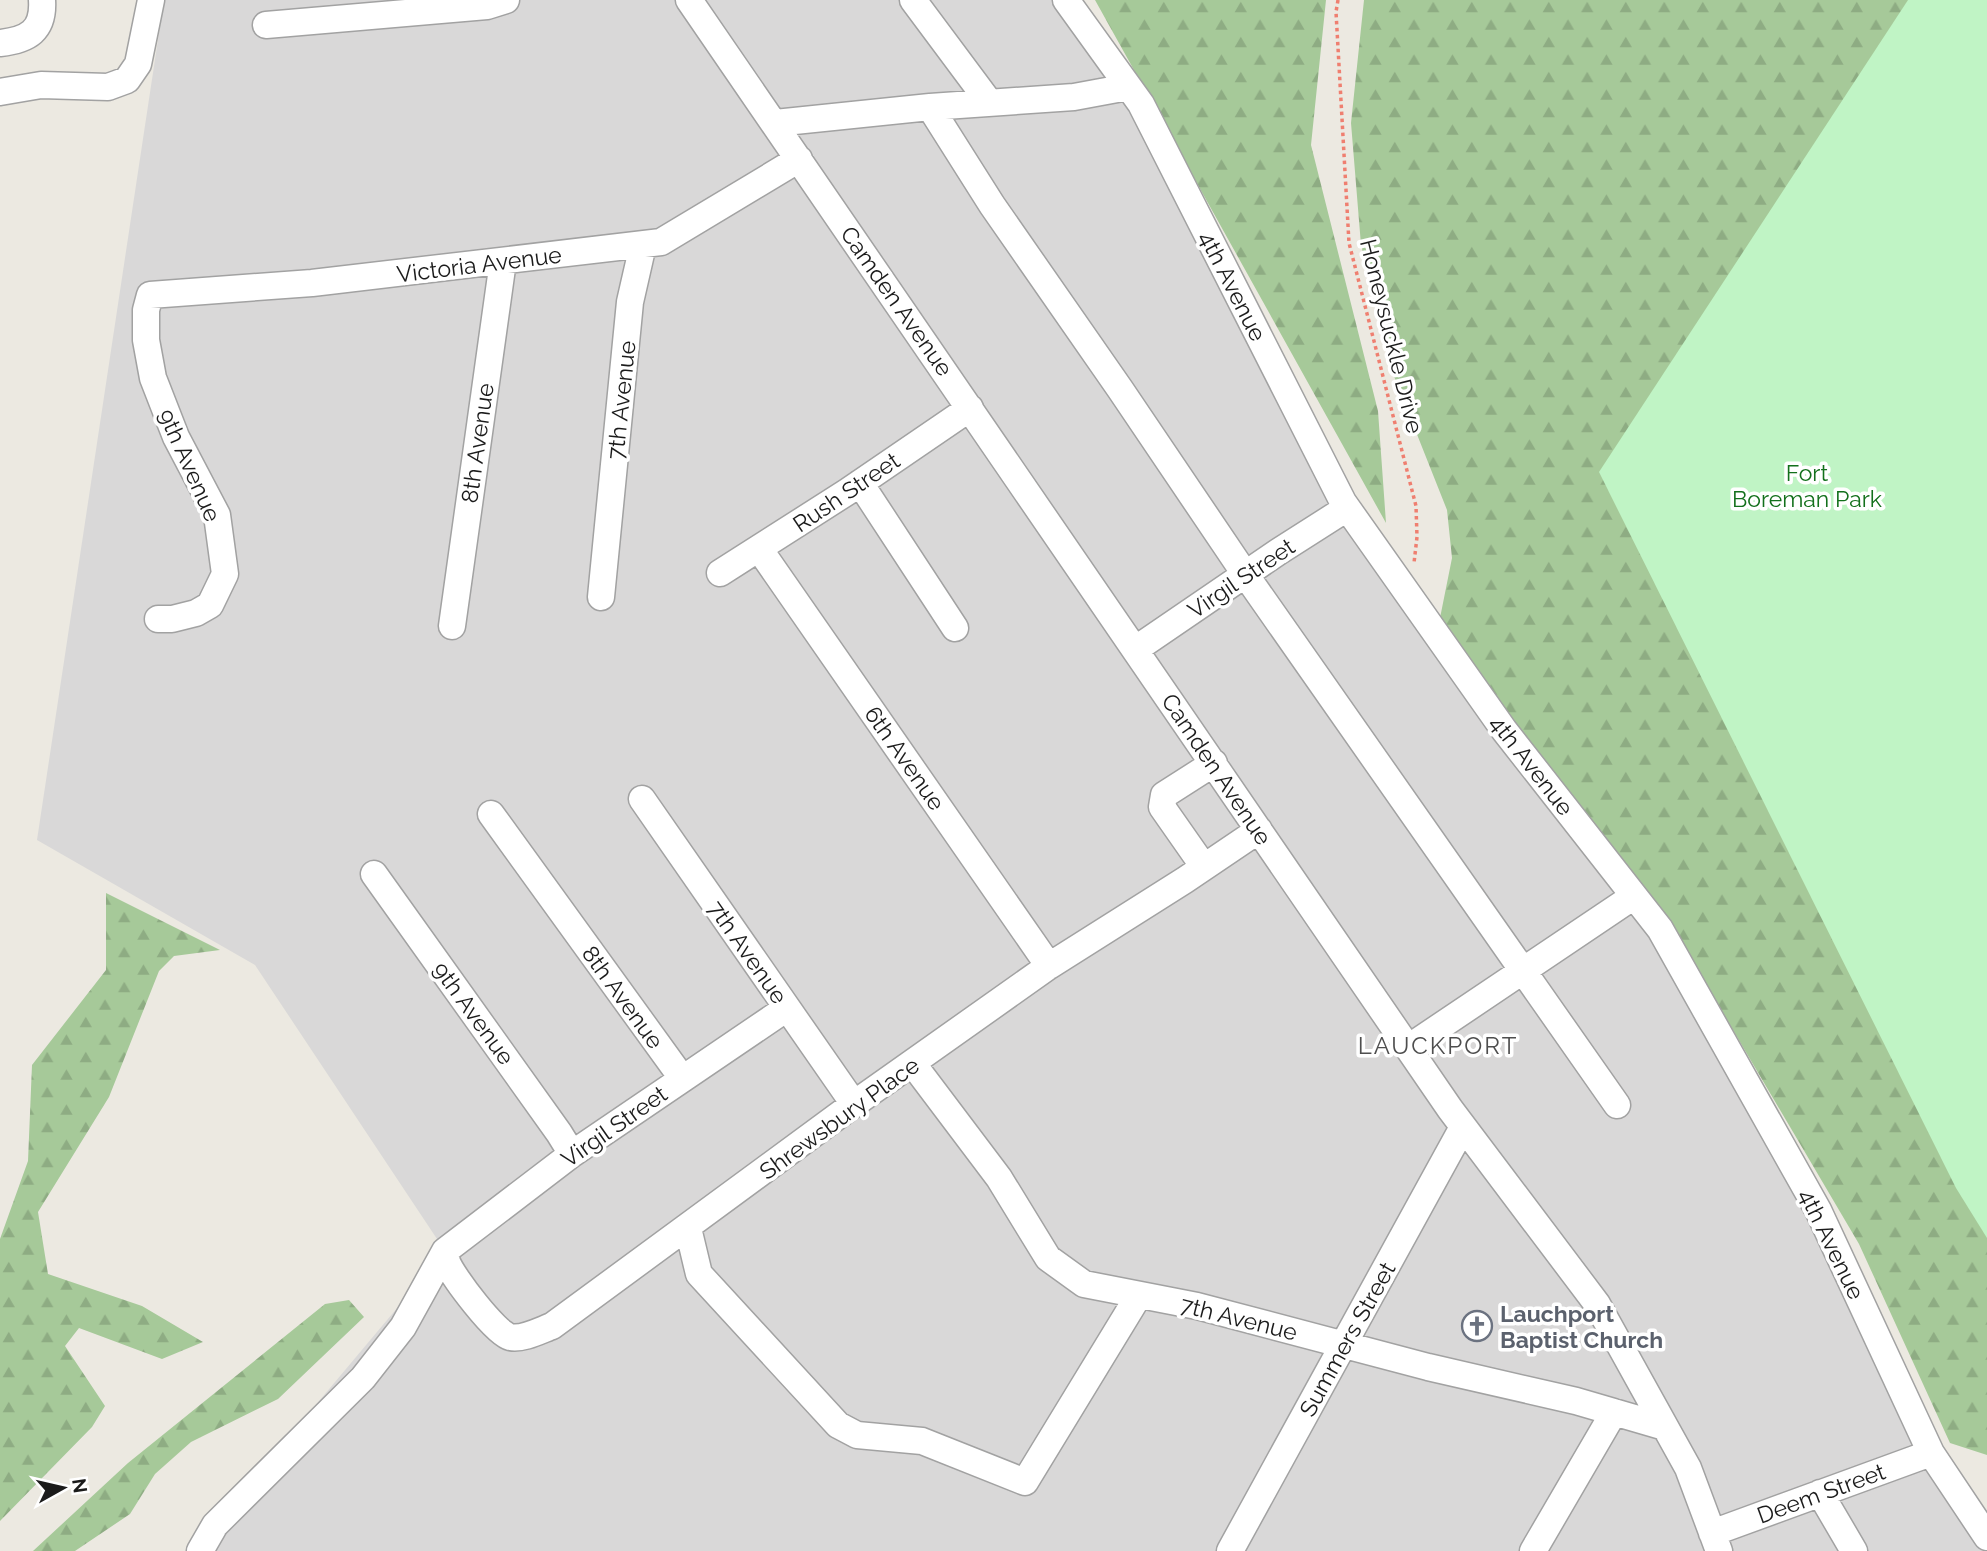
<svg xmlns="http://www.w3.org/2000/svg" width="1987" height="1551" viewBox="0 0 1987 1551" font-family="Raleway,sans-serif">
<defs>
<pattern id="forest-firs" width="22" height="20" patternUnits="userSpaceOnUse" patternTransform="scale(1.75)"><rect width="22" height="20" fill="#a6c999"/><path d="M5 1l3.5 6h-7zM16 11l3.5 6h-7z" fill="#8eac83"/></pattern>
</defs>
<rect width="100%" height="100%" fill="#ece9e1"/>
<!-- residential -->
<path fill="#d9d8d8" d="M164 0H1066L1128 87 1347 508 1660 929 1987 1537V1551H213L215 1525 445 1251 255 965 37 840Z"/>
<!-- forest -->
<path fill="url(#forest-firs)" d="M1095 0H1326L1311 145 1378 411 1386 523Z
M1364 0H1987V1455L1950 1443 1859 1244 1684 947 1439 623 1452 558 1447 510 1395 379 1361 245 1351 123Z
M106 893 220 950 174 956 159 971 109 1097 38 1212 48 1274 142 1306 203 1342 162 1359 79 1328 65 1346 105 1406 92 1427 0 1521V1239L28 1161 32 1065 106 970Z
M349 1300 364 1317 278 1399 191 1442 155 1474 130 1514 75 1551H33L128 1463 325 1304Z"/>
<!-- park -->
<path fill="#c0f4c5" d="M1908 0H1987V1238L1956 1188 1599 472Z"/>
<g fill="none" stroke-linecap="round" stroke-linejoin="round">
<!-- minor casing -->
<g stroke="#a2a2a2" stroke-width="29">
<path id="minor" d="M689 0 1450 1109 1597 1304 1688 1468 1719 1551
M913 0 989 102
M1066 0 1141 104 1343 502 1504 730 1660 929 1818 1210 1931 1453 1987 1537
M266 25 487 6 506 0
M0 43C28 40 44 31 42 0
M0 92 41 85 108 87 127 80 138 64 151 0
M930 107 992 205 1120 389 1245 574 1617 1105
M775 123 930 107 1074 97 1128 87
M860 483 955 628
M760 550 1049 966
M720 573 847 492 970 408
M601 597 630 302 643 245
M158 619H172L196 613 210 605 225 574 217 515 176 437 153 378 146 340V310L150 295 312 283 661 242 799 159
M452 626 503 261
M1136 649 1278 552 1347 508
M642 799 854 1104
M491 814 682 1078
M1204 867 1162 807 1164 795 1214 763
M374 874 559 1133 572 1154
M1408 1048 1634 896
M913 1064 999 1178 1048 1258 1084 1284 1197 1306 1428 1367 1576 1401 1665 1427
M688 1228 699 1274 838 1425 857 1435 922 1441 1025 1482 1139 1295
M445 1251C446 1255 446 1258 447 1262 452 1276 496 1334 510 1337 522 1340 541 1330 552 1326L854 1104 1049 966 1185 880 1259 830
M1820 1493 1854 1551
M1712 1533 1931 1453
M200 1551 215 1525 363 1378 403 1327 445 1251 572 1154 787 1008
M1230 1551 1463 1127
M1533 1551 1614 1412"/>
</g>
<!-- path -->
<path stroke="#ef7f70" stroke-width="3.5" stroke-dasharray="3.5 3.5" stroke-linecap="butt" d="M1338 0 1336 12 1349 243 1416 506 1417 537 1414 563"/>
<!-- minor -->
<use href="#minor" stroke="#fff" stroke-width="26"/>
</g>
<!-- icons -->
<defs>
<g id="church-ring" transform="scale(1.575)"><circle r="9.5" fill="#fff" stroke="#6b7280" stroke-width="1.5"/><path d="M-1.2-6h2.4v3.5h3.3v2.4h-3.3V6h-2.4V-.1h-3.3v-2.4h3.3Z" fill="#6b7280"/></g>
</defs>
<g fill-rule="evenodd">
<use href="#church-ring" x="1477" y="1326"/>
</g>
<g text-anchor="middle" dominant-baseline="central" stroke-width="7" stroke-linejoin="round" paint-order="stroke">
<!-- street labels -->
<g font-size="23" fill="#1b1b1b" stroke="#fff">
<text transform="translate(479 264) rotate(-7)">Victoria Avenue</text>
<text transform="translate(1233 286) rotate(63)">4th Avenue</text>
<text transform="translate(897 301) rotate(55)">Camden Avenue</text>
<text transform="translate(1392 336) rotate(76)">Honeysuckle Drive</text>
<text transform="translate(621 400) rotate(-84)">7th Avenue</text>
<text transform="translate(477 443) rotate(-82)">8th Avenue</text>
<text transform="translate(190 465) rotate(66)">9th Avenue</text>
<text transform="translate(846 492) rotate(-34)">Rush Street</text>
<text transform="translate(1241 578) rotate(-34)">Virgil Street</text>
<text transform="translate(905 758) rotate(55)">6th Avenue</text>
<text transform="translate(1532 765) rotate(52)">4th Avenue</text>
<text transform="translate(1217 769) rotate(56)">Camden Avenue</text>
<text transform="translate(748 952) rotate(55)">7th Avenue</text>
<text transform="translate(623 997) rotate(54)">8th Avenue</text>
<text transform="translate(474 1013) rotate(54)">9th Avenue</text>
<text transform="translate(839 1118) rotate(-36)">Shrewsbury Place</text>
<text transform="translate(614 1126) rotate(-35)">Virgil Street</text>
<text transform="translate(1832 1244) rotate(64)">4th Avenue</text>
<text transform="translate(1239 1318) rotate(14)">7th Avenue</text>
<text transform="translate(1347 1339) rotate(-61)">Summers Street</text>
<text transform="translate(1821 1493) rotate(-20)">Deem Street</text>
</g>
<!-- park labels -->
<g font-size="23" fill="#13701c" stroke="#fff">
<text x="1807" y="472">Fort<tspan x="1807" dy="26">Boreman Park</tspan></text>
</g>
<!-- worship labels -->
<g font-size="23" font-weight="bold" fill="#5b616d" stroke="#fff" text-anchor="start">
<text x="1500" y="1313">Lauchport<tspan x="1500" dy="26">Baptist Church</tspan></text>
</g>
<!-- neighbourhood labels -->
<g font-size="24" letter-spacing="2" fill="#4e4e4e" stroke="#fff">
<text x="1438" y="1045">LAUCKPORT</text>
</g>
</g>
<!-- north arrow -->
<g transform="translate(63 1488) rotate(82)" stroke="#ffffff" stroke-width="5" paint-order="stroke">
<path d="M0-5L12 26L0 18L-12 26Z" fill="#1b1b1b"/>
<text y="-10" font-size="19" font-weight="bold" text-anchor="middle" fill="#1b1b1b">N</text>
</g>
</svg>
